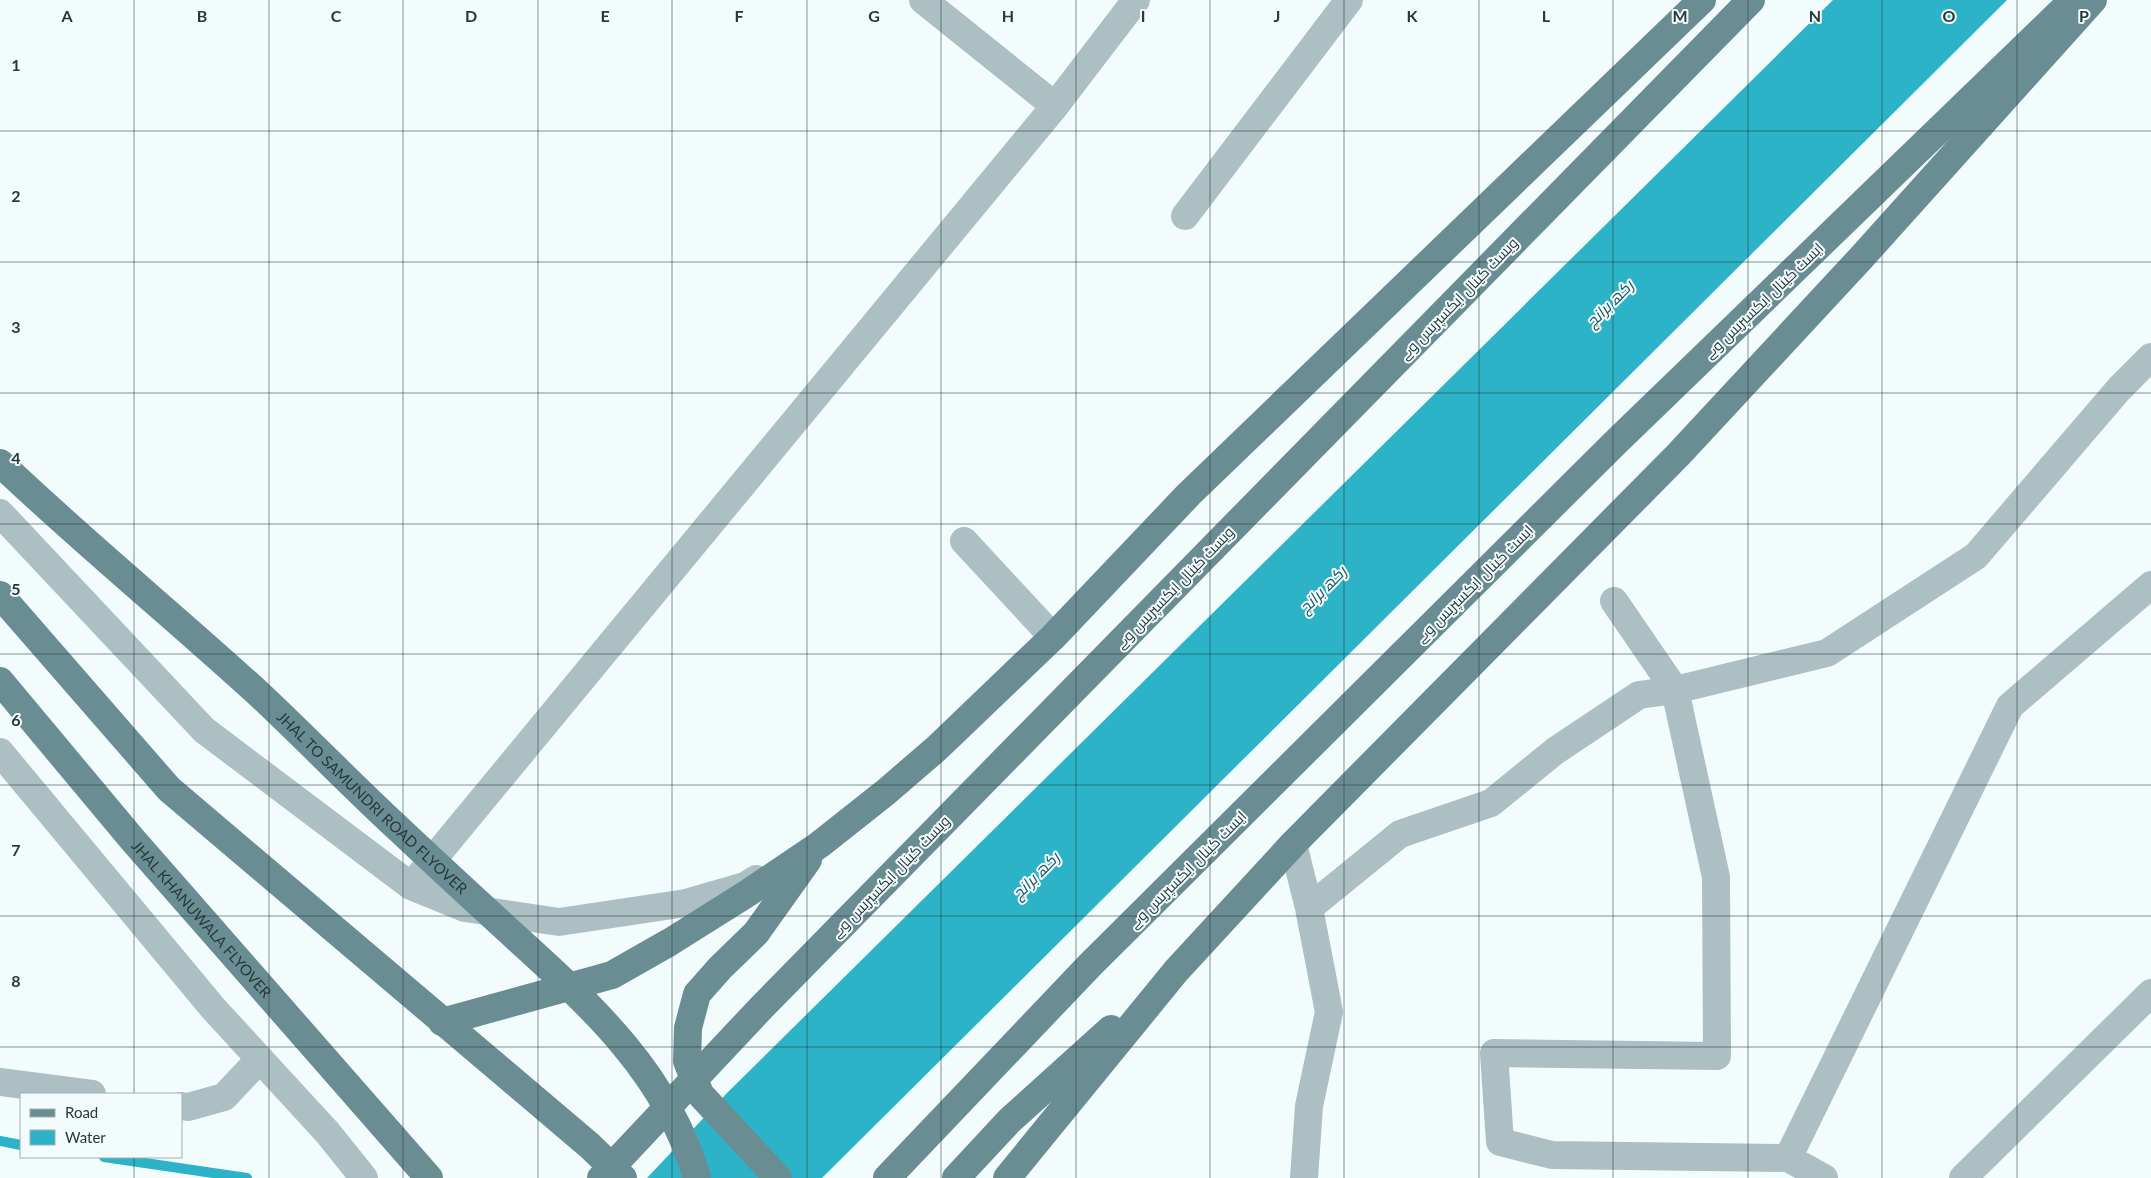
<svg xmlns="http://www.w3.org/2000/svg" width="2151" height="1178" viewBox="0 0 2151 1178" font-family="Lato,Cairo,sans-serif">
<rect width="100%" height="100%" fill="#f3fcfd"/>
<!-- water -->
<path fill="#2cb3c7" d="M1833 0H2007L822 1178H647L728 1092Z"/>
<g fill="none" stroke-linecap="round" stroke-linejoin="round">
<!-- stream -->
<path stroke="#2cb3c7" stroke-width="10" d="M0 1141 21 1145
M104 1157 247 1178"/>
<!-- minor -->
<path stroke="#acbfc3" stroke-width="28" d="M923 0 1055 106
M1185 216 1349 0
M0 513 204 730 411 886 465 908 559 922 686 903 745 886 756 879
M964 541 1053 637
M1614 601 1675 690 1716 877 1717 1056 1494 1053 1500 1142 1552 1155 1788 1158
M0 752 213 1008 327 1132 364 1178
M1293 844 1309 908 1329 1012 1309 1106 1304 1178
M411 886 1055 106 1136 0
M1309 908 1400 834 1491 803 1555 751 1639 695 1675 690 1827 653 1976 556 2119 389 2151 357
M0 1082 92 1094
M181 1106 188 1107 224 1097 260 1059
M1824 1178 1788 1158 2010 706 2151 585
M1963 1178 2151 993"/>
<!-- major -->
<g stroke="#6a8d94" stroke-width="28">
<path id="s1" d="M0 463C84 543 175 617 260 695 308 740 354 788 402 832 438 866 474 899 510 932 588 1003 667 1072 697 1178"/>
<path d="M0 595 169 789 590 1146 623 1178"/>
<path id="s2" d="M0 681 132 839 429 1178"/>
<path d="M442 1022 612 975 670 942 748 893 819 845 886 792 937 748 1053 637 1189 494 1702 0"/>
<path d="M601 1178 761 1008 1751 0"/>
<path d="M778 1178 700 1094 687 1061 688 1028 697 994 720 968 756 933 808 860"/>
<path d="M887 1178 1090 965 1615 443 2073 0"/>
<path d="M956 1178 1009 1121 1111 1029"/>
<path d="M1007 1178 1176 971 1293 844 1678 455 1861 258 2093 0"/>
</g>
</g>
<!-- grid -->
<path fill="none" stroke="#26383b" stroke-width="1" stroke-opacity="0.55" d="M134 0V1094M269 0V1178M403 0V1178M538 0V1178M672 0V1178M807 0V1178M941 0V1178M1076 0V1178M1210 0V1178M1344 0V1178M1479 0V1178M1613 0V1178M1748 0V1178M1882 0V1178M2017 0V1178M0 131H2151M0 262H2151M0 393H2151M0 524H2151M0 654H2151M0 785H2151M0 916H2151M0 1047H2151M134 1157V1178"/>
<g text-anchor="middle" dominant-baseline="central" stroke-width="4" stroke-linejoin="round" paint-order="stroke">
<!-- street labels -->
<g font-size="15" fill="#26383b" stroke="#f3fcfd">
<text transform="translate(1458 298) rotate(-46)">ویسٹ کینال ایکسپریس وے</text>
<text transform="translate(1763 300) rotate(-44)">ایسٹ کینال ایکسپریس وے</text>
<text transform="translate(1474 583) rotate(-45)">ایسٹ کینال ایکسپریس وے</text>
<text transform="translate(1174 587) rotate(-46)">ویسٹ کینال ایکسپریس وے</text>
<text stroke="none"><textPath href="#s1" startOffset="504">JHAL TO SAMUNDRI ROAD FLYOVER</textPath></text>
<text transform="translate(1187 869) rotate(-45)">ایسٹ کینال ایکسپریس وے</text>
<text transform="translate(890 876) rotate(-46)">ویسٹ کینال ایکسپریس وے</text>
<text stroke="none"><textPath href="#s2" startOffset="312">JHAL KHANUWALA FLYOVER</textPath></text>
</g>
<!-- water labels -->
<g font-size="16" font-style="italic" fill="#1d525b" stroke="#f3fcfd">
<text transform="translate(1609 303) rotate(-45)">رکھ برانچ</text>
<text transform="translate(1322 589) rotate(-45)">رکھ برانچ</text>
<text transform="translate(1035 875) rotate(-45)">رکھ برانچ</text>
</g>
</g>
<g font-size="16" text-anchor="middle" font-weight="bold" fill="#26383b" stroke="#f3fcfd" stroke-width="4" stroke-linejoin="round" paint-order="stroke">
<text x="67" y="22">A</text>
<text x="202" y="22">B</text>
<text x="336" y="22">C</text>
<text x="471" y="22">D</text>
<text x="605" y="22">E</text>
<text x="739" y="22">F</text>
<text x="874" y="22">G</text>
<text x="1008" y="22">H</text>
<text x="1143" y="22">I</text>
<text x="1277" y="22">J</text>
<text x="1412" y="22">K</text>
<text x="1546" y="22">L</text>
<text x="1680" y="22">M</text>
<text x="1815" y="22">N</text>
<text x="1949" y="22">O</text>
<text x="2084" y="22">P</text>
<text x="16" y="71">1</text>
<text x="16" y="202">2</text>
<text x="16" y="333">3</text>
<text x="16" y="464">4</text>
<text x="16" y="595">5</text>
<text x="16" y="726">6</text>
<text x="16" y="856">7</text>
<text x="16" y="987">8</text>
</g>
<!-- legend -->
<rect x="20" y="1093" width="162" height="65" fill="#f3fcfd" stroke="#a1aeaf"/>
<rect x="30" y="1109" width="25" height="8" fill="#6a8d94" stroke="#a1aeaf"/>
<text x="65" y="1118" font-size="15" fill="#26383b">Road</text>
<rect x="30" y="1130" width="25" height="15" fill="#2cb3c7" stroke="#a1aeaf"/>
<text x="65" y="1143" font-size="15" fill="#26383b">Water</text>
</svg>
